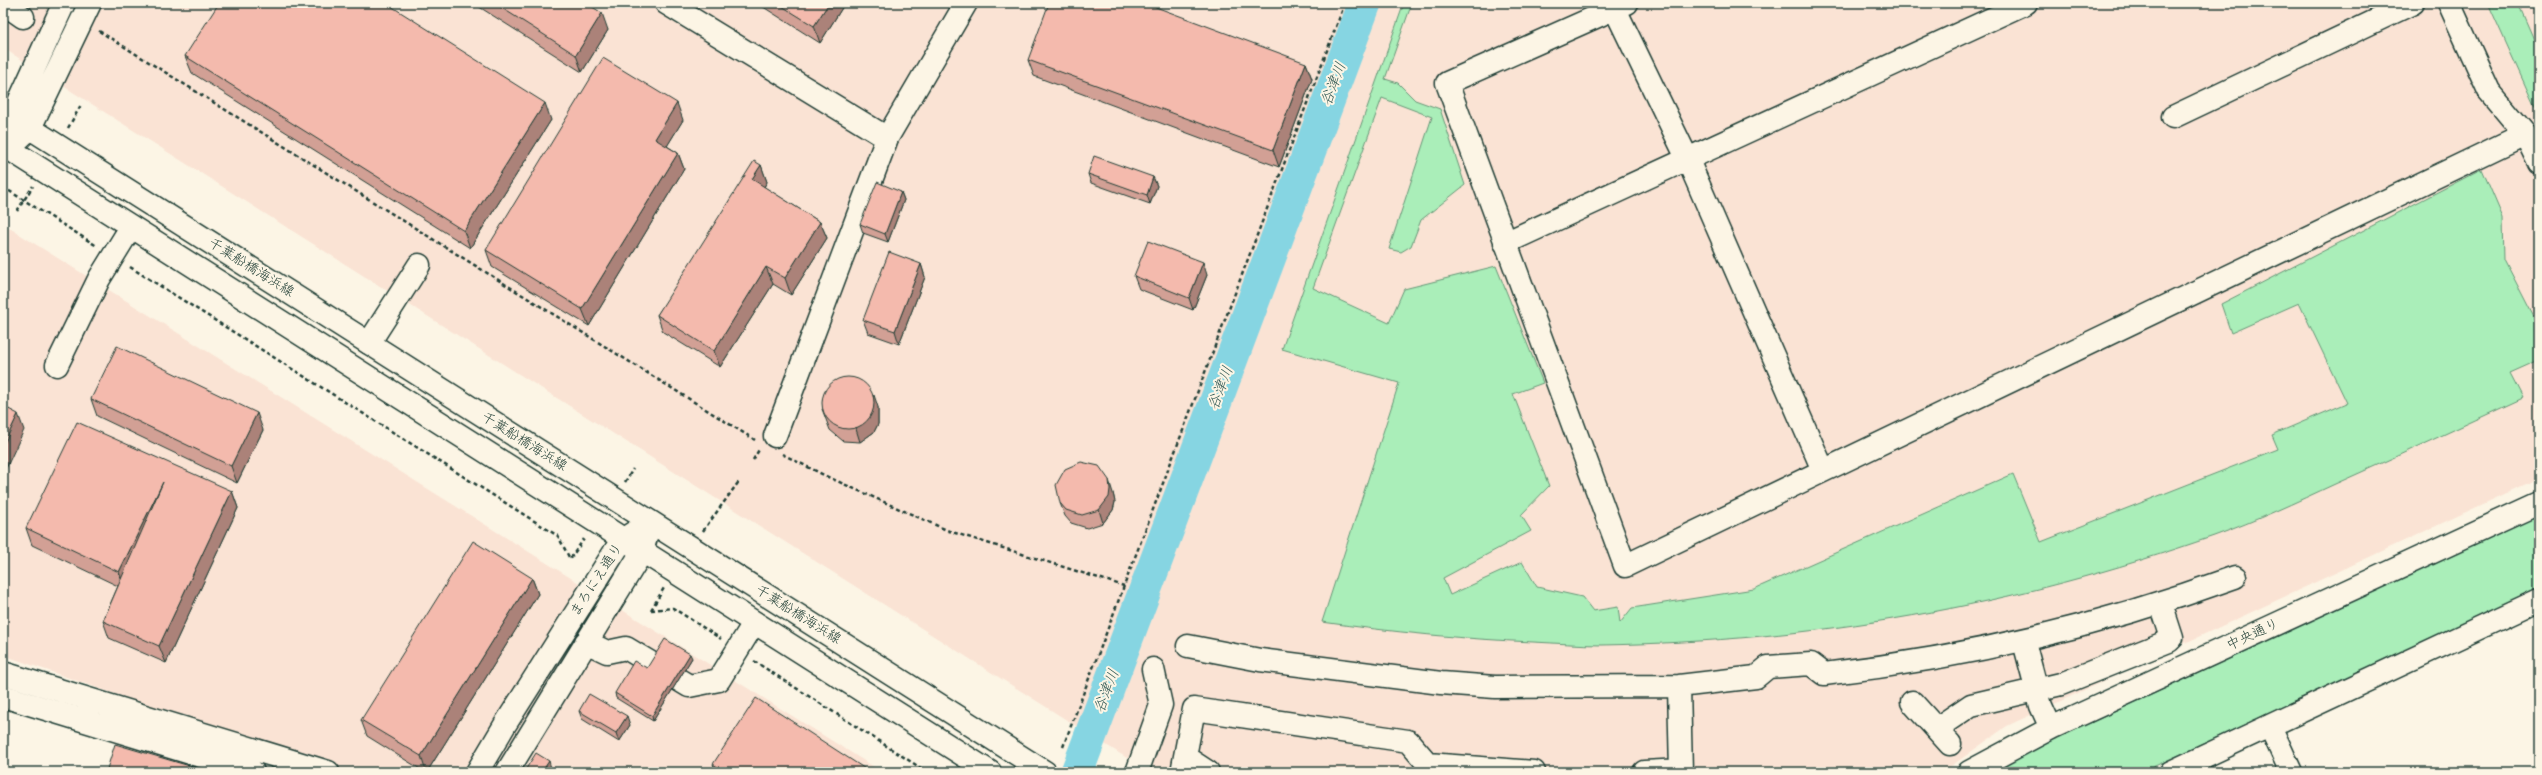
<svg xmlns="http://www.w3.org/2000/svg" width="2542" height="775" viewBox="0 0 2542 775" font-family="'Indie Flower','Klee One',sans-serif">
<rect width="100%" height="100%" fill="#fcf5e5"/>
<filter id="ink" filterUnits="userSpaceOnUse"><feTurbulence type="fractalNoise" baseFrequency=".025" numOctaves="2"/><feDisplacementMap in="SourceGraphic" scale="8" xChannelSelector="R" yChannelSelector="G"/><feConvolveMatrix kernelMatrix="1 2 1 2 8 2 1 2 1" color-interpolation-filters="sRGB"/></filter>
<g filter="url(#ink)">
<!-- built -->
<path fill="#fae3d4" d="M3 3H2539V478L2007 726 1943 772H1149L3 48Z
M3 224 882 772H339L3 655Z"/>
<!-- green -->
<path fill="#aaeeb9" stroke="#649676" d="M1404 3H1412L1385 79 1398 83 1415 100 1440 109 1465 185 1421 220 1411 246 1401 252 1389 249 1432 117 1382 98 1313 288 1389 323 1404 289 1496 266 1543 383 1513 394 1549 486 1521 515 1531 531 1443 578 1450 595 1522 562 1537 587 1582 597 1593 611 1618 607 1620 623 1632 608 1754 589 2013 474 2041 542 2278 449 2272 435 2347 403 2299 303 2231 333 2221 304 2482 169 2503 218 2504 259 2539 327V360L2510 373 2523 398C2460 427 2398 456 2335 484 2296 502 2256 521 2214 536 2012 607 1816 641 1602 645 1579 645 1556 643 1533 642 1462 639 1392 632 1322 622L1399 383 1282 349Z
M2488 3H2518L2539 51V116Z
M2539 515V588L2142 772H1992L2030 751Z"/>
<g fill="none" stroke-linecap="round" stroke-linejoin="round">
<!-- river -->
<path stroke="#86d5e2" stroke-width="33" d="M1077 772 1365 3"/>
<!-- minor casing -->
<g stroke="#1f3d34" stroke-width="25">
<path id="minor" d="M3 3 23 17
M666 3 887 138
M1612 3 1687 158 1823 470
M1627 3 1447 83 1625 566 2525 134
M2449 3 2489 91 2525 134 2539 163
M2173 117 2413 3
M10 136 12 117 64 3
M8 149 30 128 90 3
M1505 243 2026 3
M369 343 419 265
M57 365 99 279 131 227
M775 436 887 138 966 3
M586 642 607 652 626 648 689 686 719 680 754 623
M2024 642 2041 706 2051 728
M1188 646 1260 660 1441 683 1495 687 1679 686 1756 677 1768 667 1811 664 1824 674C1965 658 2101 626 2235 577
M3 673 328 772
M1679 686 1681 772
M3 696 253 772
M1912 702 1950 744
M2270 726 2291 772
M1937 728 1971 705 2061 684 2169 641 2172 638 2161 604
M1185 757 1208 772
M477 772 506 723 622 540 650 522
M507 772 642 552 647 533
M1137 772 1161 705 1153 669
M1182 772 1194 709 1408 741 1428 764 1534 772
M1644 772 1681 770
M1969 772 2051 728 2539 503
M2171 772 2539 600"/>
</g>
<!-- major casing -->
<g stroke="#1f3d34" stroke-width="25">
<path id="major" d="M3 111 1045 772
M3 145 990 772"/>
</g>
<!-- path -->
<path stroke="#1f3d34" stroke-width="2.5" stroke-dasharray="4 3" stroke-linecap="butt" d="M99 31 755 440
M68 128 81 105
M3 187 97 246
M17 211 33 186
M130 267 558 536 570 559 584 539
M782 454 828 477 949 531 1124 586
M753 460 760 448
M625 482 633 469
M703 531 740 480
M651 610 673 608 721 639
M651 610 664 588
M754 661 927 772
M1063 747 1345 3"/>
<!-- minor -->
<use href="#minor" stroke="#fcf5e5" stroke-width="22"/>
<!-- major -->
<use href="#major" stroke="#fcf5e5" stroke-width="22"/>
</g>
<!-- wall -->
<path fill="#d2a095" stroke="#1f3d34" d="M473 3H586L608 30 582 72Z
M757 3H845L820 43Z
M185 56 551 120 470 248 192 73Z
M1028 60 1306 63 1312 79 1279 167 1034 76Z
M683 120 667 146 678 153 684 169 589 326 492 267 486 250Z
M761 165 767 182 764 187 820 222 827 238 791 295 773 284 720 367 663 332 657 315Z
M1088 174 1153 177 1157 186 1150 204 1091 183Z
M901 192 904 200 888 242 863 233 860 224Z
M921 264 925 277 899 344 868 333 863 320Z
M1207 275 1193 310 1139 289 1134 276Z
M91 399 263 430 237 483 97 416Z
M878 407V424L874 432 860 442 843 441 830 430 822 409Z
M232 491 238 508 166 663 109 638 103 621 118 586 32 545 26 528Z
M1113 493 1115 502 1113 510 1103 523 1087 528 1071 523 1065 516 1060 503Z
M532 578 538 594 427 772H425L367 736 361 720Z
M692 658 653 721 616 698 615 693 647 668Z
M579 711 630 725 619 742 582 719Z
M713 764 870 772H716Z"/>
<!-- shaded-wall -->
<path fill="#ab8279" stroke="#1f3d34" d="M829 3H845L820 43 814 26Z
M602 13 608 30 582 72 576 55Z
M1306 63 1312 79 1279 167 1273 150Z
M545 103 551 120 470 248 464 231Z
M677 103 683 120 661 156 655 139Z
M678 153 684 169 589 326 582 309Z
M761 165 767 182 758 196 752 179Z
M1153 177 1157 186 1150 204 1147 195Z
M901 192 904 200 888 242 885 234Z
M820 222 827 238 791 295 785 278Z
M1203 262 1207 275 1193 310 1189 298Z
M921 264 925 277 899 344 895 331Z
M766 267 773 284 720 367 714 351Z
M874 395 878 407V424L874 432 860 442 856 429Z
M257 413 263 430 237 483 231 466Z
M18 414 24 430 3 475V446Z
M1109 480 1113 493 1115 502 1113 510 1103 523 1099 510Z
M163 482 125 589 119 572Z
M232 491 238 508 166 663 159 646Z
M532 578 538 594 427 772H426L421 756Z
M690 654 692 658 653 721 652 716Z
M627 716 630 725 619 742 616 733Z
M549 761 552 772 545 767Z"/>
<!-- building -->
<path fill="#f4baad" stroke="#1f3d34" d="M219 3H386L545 103 464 231 185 56Z
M494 3H586L602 13 576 55Z
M777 3H829L814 26Z
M1049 3H1145L1306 63 1273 150 1028 60Z
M603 58 677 103 655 139 678 153 582 309 486 250Z
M1094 156 1153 177 1147 195 1088 174Z
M754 161 761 165 752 179 820 222 785 278 766 267 714 351 657 315Z
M877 182 901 192 885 234 860 224Z
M1148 241 1203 262 1189 298 1134 276Z
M889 252 921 264 895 331 863 320Z
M117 346 257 413 231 466 91 399Z
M822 403a26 26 0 1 1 52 0a26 26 0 1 1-52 0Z
M3 406 18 414 3 446Z
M77 422 232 491 159 646 103 621 163 482 119 572 26 528Z
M1081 462 1099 466 1109 480 1110 489 1109 497 1099 510 1082 515 1066 510 1060 503 1056 485 1065 469Z
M473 541 532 578 421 756 361 720Z
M665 639 690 654 652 716 615 693 634 661 647 668Z
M589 694 627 716 616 733 579 711Z
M756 698 870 772H725L713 764Z
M115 744 210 772H106Z
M536 753 549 761 545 767 554 772H524Z
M1271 769 1275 772H1270Z"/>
</g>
<g text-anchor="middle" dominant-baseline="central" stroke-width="4" stroke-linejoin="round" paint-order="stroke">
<!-- street labels -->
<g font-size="14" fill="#1f3d34" stroke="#fcf5e5">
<text transform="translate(251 268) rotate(32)">千葉船橋海浜線</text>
<text transform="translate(524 442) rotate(32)">千葉船橋海浜線</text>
<text transform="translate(597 580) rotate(-57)">まろにえ通り</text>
<text transform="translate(798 615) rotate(32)">千葉船橋海浜線</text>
<text transform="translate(2253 635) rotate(-25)">中央通り</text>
</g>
<!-- water labels -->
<g font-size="15" font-style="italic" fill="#345b57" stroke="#fcf5e5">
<text transform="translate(1334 84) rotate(-69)">谷津川</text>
<text transform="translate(1221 388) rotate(-69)">谷津川</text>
<text transform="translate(1107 691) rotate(-69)">谷津川</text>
</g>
</g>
<!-- margin -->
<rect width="2542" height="775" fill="none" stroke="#fcf5e5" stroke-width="16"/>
<rect x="8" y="8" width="2526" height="759" fill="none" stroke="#1f3d34" stroke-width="1.5" filter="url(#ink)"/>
</svg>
